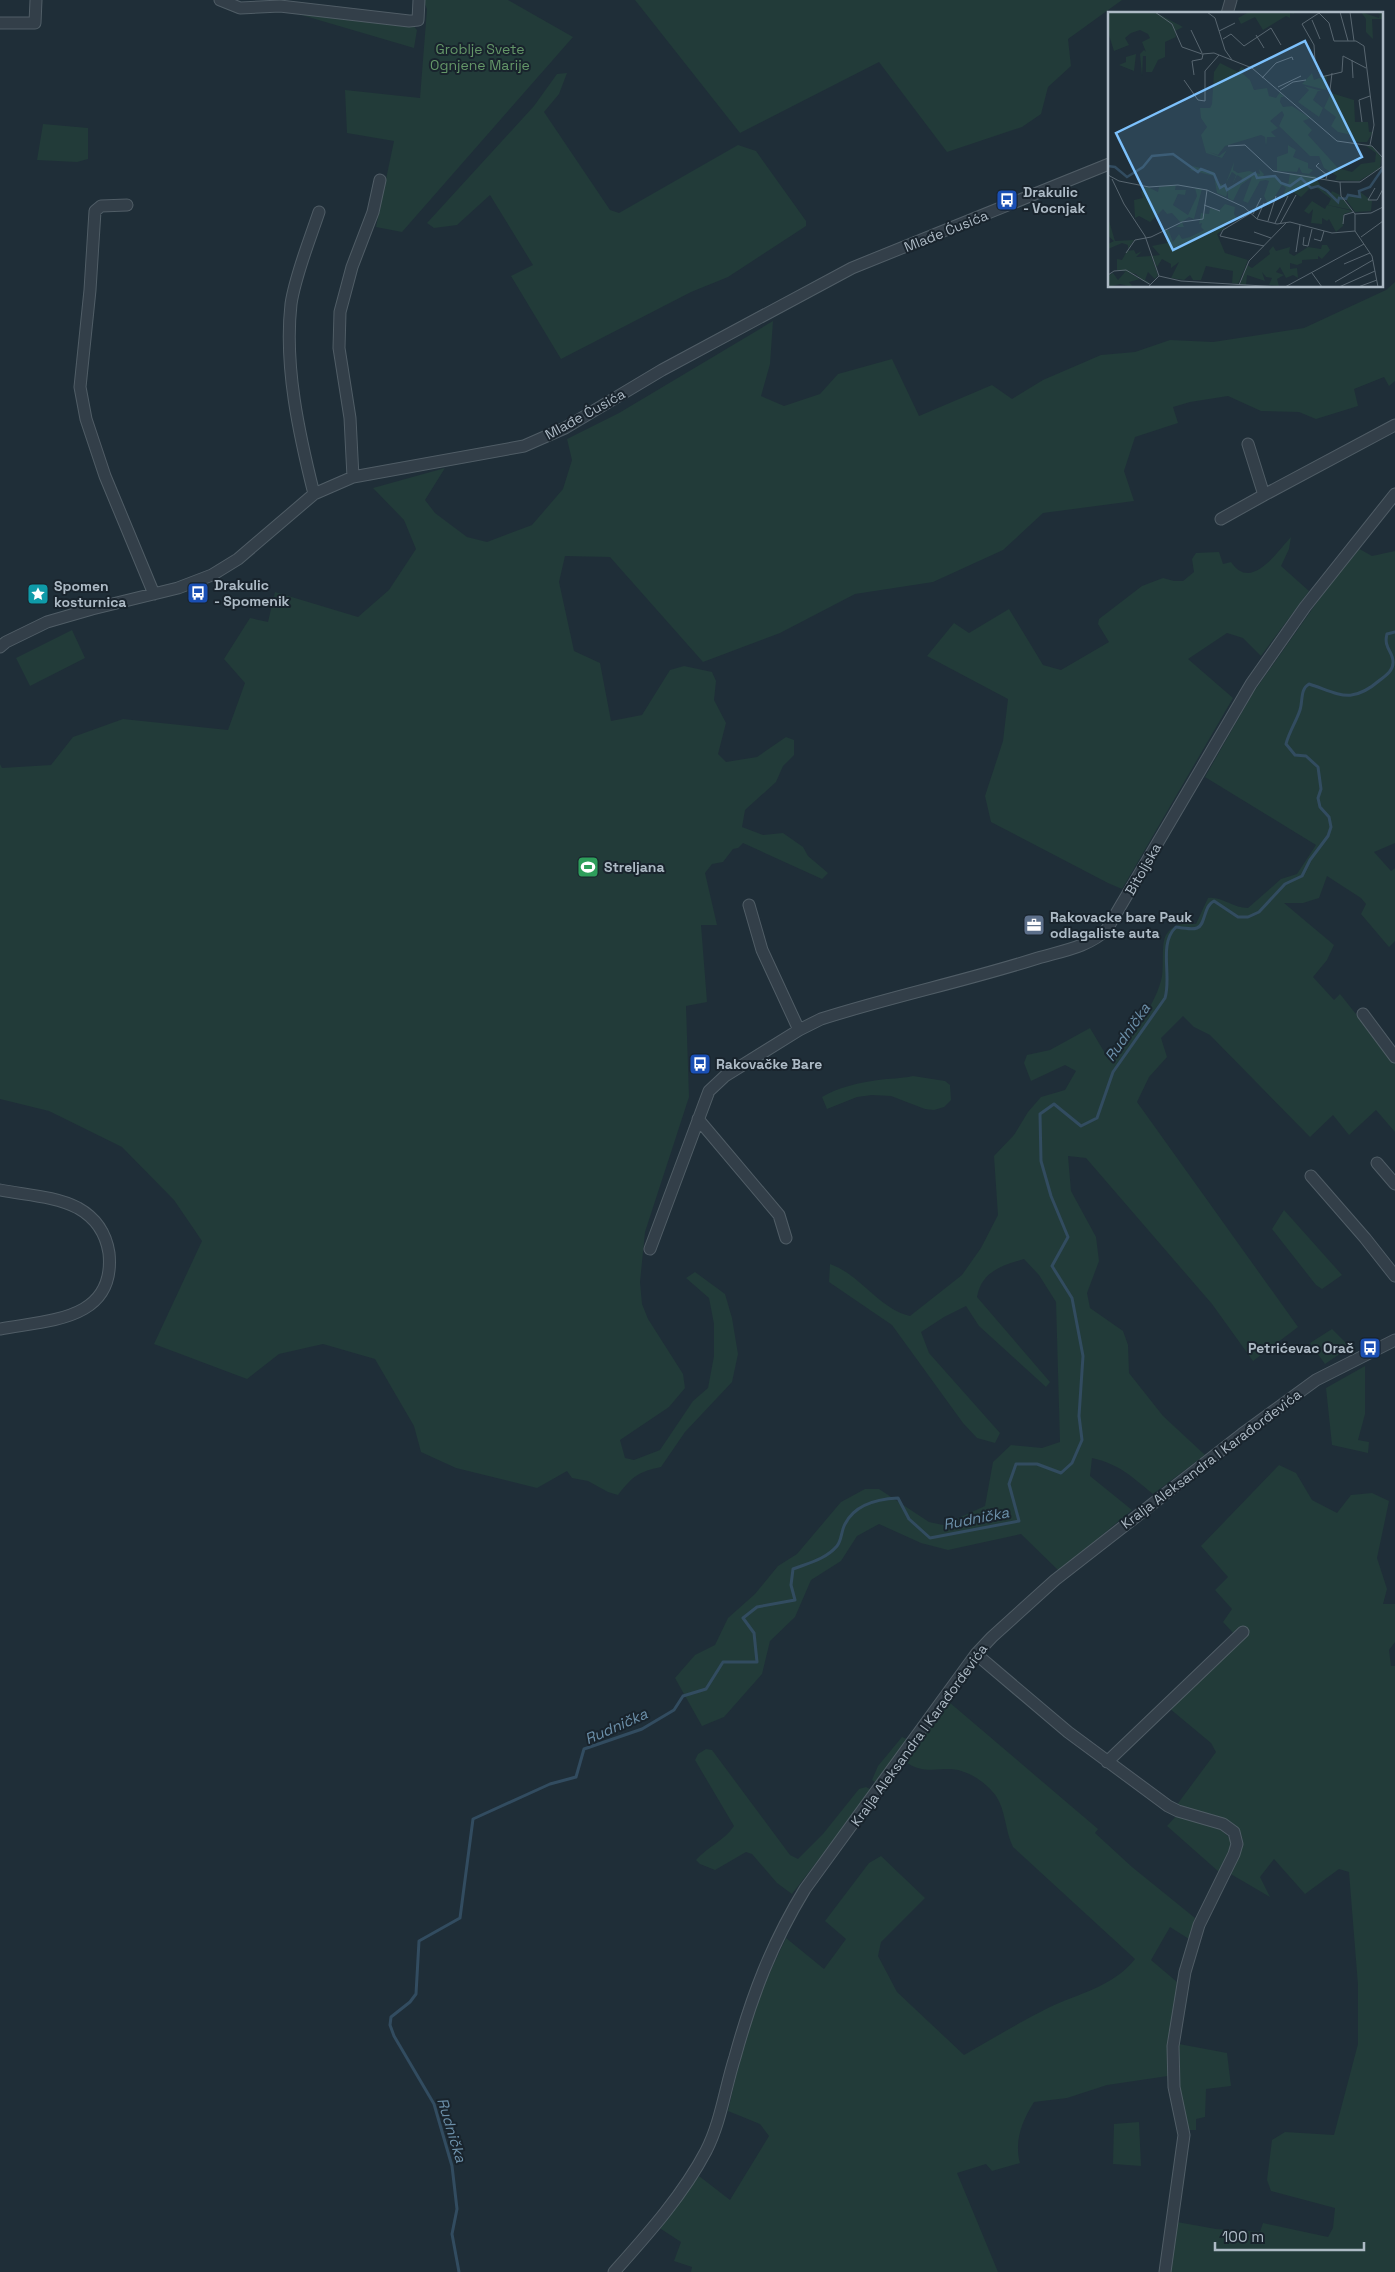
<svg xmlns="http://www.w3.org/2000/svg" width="1395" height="2272" viewBox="0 0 1395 2272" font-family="'Space Grotesk',sans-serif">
<rect width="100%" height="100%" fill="#1f2e38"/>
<!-- green -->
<path fill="#223b39" d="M423 0H508L573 37 402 232 376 227 394 141 347 133 345 90 420 98 427 9Z
M635 0H1122L1068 39 1071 66 1048 87 1041 114 1022 127 947 152 879 62 740 133Z
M288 11 409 21 417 30 414 48Z
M567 73 559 94 544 112 610 210 619 213 738 145 756 151 806 221V226L728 277 691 292 561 359 511 276 533 265 490 195 457 225 434 228 427 223 534 106 557 74Z
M43 124 88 128V159L77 162 37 160Z
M1395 282V381L1389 386 1384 377 1354 389 1358 406 1316 419 1299 412 1261 411 1228 396 1190 402 1173 407 1178 423 1135 437 1124 471 1134 501 1043 513 1003 550 933 582 855 594 780 633 703 662 610 557 565 556 559 582 574 651 600 663 611 721 642 715 670 670 684 666 712 672 716 681 714 700 726 723 718 754 726 762 757 757 786 737 794 740V755L783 766 776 782 745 810 742 827 763 835 783 833 803 847 808 856 828 873 822 879 743 843 738 848 733 849 723 862 712 864 705 873 717 925H701L707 1002 686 1006 689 1097 645 1232 640 1282 642 1304 648 1319 683 1374 685 1388 669 1407 620 1440 625 1458 634 1460 660 1450 693 1401 708 1388 714 1356V1324L709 1298 686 1278 695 1272 725 1294 732 1318 738 1354 732 1382 685 1432 661 1467C638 1472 633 1476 618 1495L608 1492 588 1481 572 1478 567 1471 537 1488 456 1468 421 1452 414 1426 375 1359 323 1344 279 1354 247 1379 154 1344 202 1241 174 1200 122 1147 49 1111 0 1099V764L2 768 51 765 73 737 123 719 228 730 245 683 224 659 250 618 268 622 275 592 358 617 389 590 416 549 404 520 373 488 445 468 425 500 435 513 467 537 487 542 532 525 563 489 572 460 567 439 619 413 773 321 770 364 761 396 784 406 820 394 838 374 892 359 919 416 992 385 1012 399 1043 380 1101 355 1135 352 1170 340 1213 342 1304 328 1386 290Z
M1291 537 1289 549 1281 566 1309 591 1261 656 1243 638 1227 633 1188 659 1233 698 1122 889 1108 883 991 822 985 796 1003 741 1008 699 927 656 954 623 969 633 1009 609 1043 665 1061 670 1109 642 1098 624 1099 619 1142 586 1163 578 1174 581H1183L1194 572 1192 559 1196 553 1219 552 1223 564 1231 562C1251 592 1276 553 1291 537Z
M1356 547 1372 556 1395 551V843L1374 852 1391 871 1395 868V941L1389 947 1361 914 1366 904 1361 898 1327 876 1319 898 1303 903H1284L1334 945 1327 960 1313 977 1334 1000 1340 994 1395 1063V1132L1376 1110 1349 1135 1333 1115 1310 1137 1210 1035 1194 1027 1183 1016 1161 1038 1167 1057 1149 1077 1137 1102 1298 1327 1253 1361 1212 1304 1086 1158 1068 1156 1071 1191 1096 1237 1099 1261 1087 1293 1090 1308 1123 1331 1128 1345 1129 1373 1163 1416 1205 1455 1153 1494C1131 1476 1119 1464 1092 1458L1090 1476 1132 1510 1059 1571 1021 1534 948 1550 921 1543 879 1524 857 1536 841 1561 811 1580 795 1617 770 1641 762 1674 724 1717 702 1726 675 1678 695 1655 715 1645 728 1618 755 1594 778 1566 797 1554 841 1502 865 1489H879L929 1522 943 1525 985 1506 993 1462 1011 1445 1042 1448 1060 1442 1056 1302 1039 1275 1024 1259C1001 1266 982 1271 977 1297L1050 1382 1046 1387 979 1326 966 1306 944 1317 921 1332 929 1353 1000 1433 995 1443 977 1438 963 1423 892 1325 829 1282 830 1264C861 1275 878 1308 910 1316L962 1275 981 1248 998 1215 994 1156 1014 1135 1028 1112 1041 1097 1065 1090 1076 1071 1065 1065 1031 1081 1024 1063 1027 1055 1050 1050 1090 1028 1109 1060C1129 1040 1157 1004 1162 976 1164 966 1161 943 1166 935 1174 922 1183 924 1196 924L1208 898C1221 896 1233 908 1248 908L1281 879 1297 874 1316 845 1205 777 1253 693Z
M72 630 85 658 30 686 16 658Z
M913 1076 945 1081 950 1085 951 1100 944 1107 934 1110 925 1109 891 1096 872 1095 857 1097 827 1109 822 1097C839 1087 858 1083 878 1080 890 1078 900 1079 913 1076Z
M1284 1210 1342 1275 1322 1289 1316 1285 1272 1229Z
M1332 1329 1350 1347 1325 1364 1310 1343Z
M1365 1366V1414L1358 1440 1369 1442 1368 1453 1332 1445 1326 1388Z
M1279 1465 1296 1473 1312 1500 1337 1513 1351 1495 1372 1493 1389 1501 1377 1558 1387 1589 1383 1604H1395V1642L1389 1650 1391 1666H1395V2272H1169L1177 2222 1216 2229 1260 2232 1263 2223 1328 2237 1333 2228 1335 2208 1271 2191 1267 2180 1272 2140 1285 2132 1334 2135 1358 2044V1985L1349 1872 1339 1869 1305 1894 1274 1859 1260 1877 1270 1897 1229 1873C1233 1866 1240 1857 1242 1848 1249 1813 1198 1814 1176 1806L1216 1752 1211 1743 1169 1708 1235 1635 1223 1622 1232 1609 1215 1590 1228 1577 1201 1546Z
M949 1702 1098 1829 1095 1833 1132 1867 1195 1918 1189 1939 1170 1927 1151 1960 1177 1982 1168 2076 1107 2085 1067 2098 1034 2102C1022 2121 1014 2141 1020 2163L992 2171 986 2164 957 2173 998 2272H691L692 2267 674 2261 681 2242 658 2227 699 2176 730 2200 769 2136 760 2124 728 2111 744 2041 765 1983 786 1938 824 1969 846 1939 825 1921 869 1863 881 1856 925 1898 881 1942 878 1956 897 1992 964 2055C992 2039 1020 2022 1048 2008 1079 1993 1113 1987 1135 1959L1013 1847C1005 1831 1006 1811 996 1796 987 1783 968 1770 951 1769 934 1769 921 1773 906 1762Z
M902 1737 907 1739 876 1783 872 1780 878 1766Z
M706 1749 712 1750 790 1855 798 1859 823 1834 859 1789 866 1787 872 1790 792 1894 777 1883 752 1854 746 1852 715 1870 700 1864 696 1860C707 1847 725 1840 734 1826L695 1760 698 1754Z
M1177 1815C1196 1821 1223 1823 1232 1843L1219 1872 1167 1826Z
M1179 2044 1227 2053 1231 2086 1206 2089 1205 2117 1196 2119V2130H1188C1181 2102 1174 2072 1179 2044Z
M1139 2122 1141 2166 1113 2164 1114 2124Z"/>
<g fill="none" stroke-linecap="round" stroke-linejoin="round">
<!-- stream -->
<path stroke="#324c60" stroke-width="3" d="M459 2272 452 2234 457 2209 452 2166 434 2104 394 2036 390 2025 391 2017 410 2002 416 1994 419 1941 460 1918 473 1819 550 1784 576 1777 584 1749 642 1729 674 1710 683 1696 706 1689 723 1662H757L754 1633 743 1618 757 1607 795 1600 791 1585 793 1569C809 1563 826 1559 837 1546 842 1540 841 1531 845 1524 855 1504 877 1499 898 1498L909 1519 930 1538 1019 1521 1009 1484 1016 1464H1037L1061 1473 1072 1463 1082 1440 1079 1416 1083 1356 1072 1298 1052 1266 1068 1237 1051 1196 1041 1161 1040 1114 1054 1104 1081 1126 1097 1118 1113 1072 1165 998C1172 976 1158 944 1176 927 1182 928 1192 930 1197 928 1206 925 1203 906 1214 901L1238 917H1248L1259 912 1285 884 1302 876 1310 860 1328 836 1331 827 1329 817 1320 807 1318 798 1321 789 1318 767 1306 756 1295 755 1286 744C1289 732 1296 722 1300 710 1303 701 1300 689 1309 684 1340 694 1351 705 1380 680 1385 676 1393 671 1393 663 1394 652 1383 648 1387 634L1395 632"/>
<!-- minor casing -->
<g stroke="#505d66" stroke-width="13">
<path id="minor" d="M220 0 240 8 280 6 409 21 418 20 419 0
M1227 14 1231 0
M0 23H35L36 0
M127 205 101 206 95 211 90 290 80 387 86 419 105 476 154 594
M1248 444 1264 495 1395 425
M353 477 350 418 339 348 340 312 352 267 373 212 380 180
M314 494C299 434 284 366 291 304 295 276 310 239 319 212
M1221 519 1264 495
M0 647 6 642 47 622 92 609 178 588 212 575 238 559 314 494 353 477 524 446 565 428 662 370 852 268 1109 164
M749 905 762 950 799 1030
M1363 1014 1395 1057
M698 1119 779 1215 786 1238
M1377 1163 1395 1184
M1311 1176 1365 1238 1395 1276
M0 1190C25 1195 55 1196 78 1208 96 1218 106 1234 109 1253 116 1321 48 1320 0 1329
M650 1249 709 1091 725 1076 799 1030 821 1019C893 996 966 981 1038 958 1062 951 1089 947 1107 929L1251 684 1305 607 1395 494
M976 1654 1068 1732 1168 1806 1178 1811 1223 1824 1234 1832 1237 1844 1234 1854 1199 1925 1185 1972 1173 2046 1174 2087 1184 2135 1165 2272
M1107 1762 1243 1632
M614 2272C647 2235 683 2195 706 2151 721 2122 725 2088 735 2057 752 1995 772 1943 805 1889L976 1654 992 1637 1055 1580 1242 1434 1316 1380 1395 1340"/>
</g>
<!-- minor -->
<use href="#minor" stroke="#333f49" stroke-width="11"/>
</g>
<!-- icons -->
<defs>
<g id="bus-square" transform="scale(1.125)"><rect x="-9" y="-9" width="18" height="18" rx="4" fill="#1a4fb4" stroke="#19242d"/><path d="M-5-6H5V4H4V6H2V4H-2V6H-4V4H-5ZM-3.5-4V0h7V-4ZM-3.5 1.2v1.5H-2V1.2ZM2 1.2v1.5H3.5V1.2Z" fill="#fff"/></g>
<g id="sight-square" transform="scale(1.125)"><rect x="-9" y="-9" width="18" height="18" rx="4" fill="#0f9aa8" stroke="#19242d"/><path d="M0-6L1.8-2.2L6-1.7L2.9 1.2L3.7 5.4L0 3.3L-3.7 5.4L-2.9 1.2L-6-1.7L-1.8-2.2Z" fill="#fff"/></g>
<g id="stadium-square" transform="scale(1.125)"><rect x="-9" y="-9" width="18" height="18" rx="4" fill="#2e9e5b" stroke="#19242d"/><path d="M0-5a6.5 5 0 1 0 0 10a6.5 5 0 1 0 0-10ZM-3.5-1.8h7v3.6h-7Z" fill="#fff"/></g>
<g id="office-square" transform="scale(1.125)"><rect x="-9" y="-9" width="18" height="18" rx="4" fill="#5c6f8a" stroke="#19242d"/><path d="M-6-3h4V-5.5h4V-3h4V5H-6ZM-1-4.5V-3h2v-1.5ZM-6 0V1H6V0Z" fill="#fff"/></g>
</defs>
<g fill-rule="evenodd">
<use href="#bus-square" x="1007" y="200"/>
<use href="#bus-square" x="198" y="593"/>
<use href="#sight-square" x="38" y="594"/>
<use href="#stadium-square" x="588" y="867"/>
<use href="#office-square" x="1034" y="925"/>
<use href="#bus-square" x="700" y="1064"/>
<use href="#bus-square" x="1370" y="1348"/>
</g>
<g text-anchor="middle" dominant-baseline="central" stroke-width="4" stroke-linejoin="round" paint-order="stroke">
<!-- park labels -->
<g font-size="14" fill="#649668" stroke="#19242d">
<text x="480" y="49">Groblje Svete<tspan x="480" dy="16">Ognjene Marije</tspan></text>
</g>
<!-- poi labels -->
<g font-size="14" font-weight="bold" fill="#adbac5" stroke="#19242d" text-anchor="start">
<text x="1023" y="192">Drakulic<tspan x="1023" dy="16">- Vocnjak</tspan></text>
<text x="214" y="585">Drakulic<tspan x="214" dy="16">- Spomenik</tspan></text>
<text x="54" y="586">Spomen<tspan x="54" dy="16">kosturnica</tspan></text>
<text x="604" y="867">Streljana</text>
<text x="1050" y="917">Rakovacke bare Pauk<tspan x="1050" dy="16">odlagaliste auta</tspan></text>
<text x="716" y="1064">Rakovačke Bare</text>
<text x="1354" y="1348" text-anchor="end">Petrićevac Orač</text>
</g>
<!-- street labels -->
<g font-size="14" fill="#adbac5" stroke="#19242d">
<text transform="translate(946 231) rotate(-22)">Mlađe Ćusića</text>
<text transform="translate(585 414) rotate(-29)">Mlađe Ćusića</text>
<text transform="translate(1143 869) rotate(-60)">Bitoljska</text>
<text transform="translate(1211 1459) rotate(-37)">Kralja Aleksandra I Karađorđevića</text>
<text transform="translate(919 1735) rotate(-54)">Kralja Aleksandra I Karađorđevića</text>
</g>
<!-- water labels -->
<g font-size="15" font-style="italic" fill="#6c90aa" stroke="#19242d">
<text transform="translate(1127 1032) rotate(-55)">Rudnička</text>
<text transform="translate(976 1518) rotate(-11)">Rudnička</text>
<text transform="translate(616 1726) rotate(-24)">Rudnička</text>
<text transform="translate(452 2130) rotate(73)">Rudnička</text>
</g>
</g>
<!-- overview -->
<g transform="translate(1108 12)">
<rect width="275" height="275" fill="#1f2e38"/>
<path d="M0 0H47L75 15 67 19 68 25 57 30V45L50 48 44 60H38V44H35L34 64 32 42 36 38 38 40 34 30 42 26 40 22 32 18 23 21 17 26 21 33 6 39 0 20ZM141 0H186V2L182 1V6L178 4 155 18 147 5 133 12 130 6ZM253 0 271 6 272 2 267 0H274L275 7H264L265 27 258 20V7ZM28 42 26 59 11 53 18 50V45ZM112 51 130 60 133 55 136 56 134 61 142 68 146 78 159 76 161 84 168 86 172 80 176 85H173L172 90 175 95 184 94 202 106 195 109 204 118 200 123 230 156 244 160 253 152 267 150 268 141 257 133 264 134 273 145 272 156 251 169 227 168 229 164 216 156 211 144H202L171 114 176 103 174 99 162 109 170 116 163 120 168 125H159L158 134 157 125 153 123 117 134 110 143 101 140 111 144 119 138 114 146 98 141 93 123 99 115 93 106 92 96H102L104 92 106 60ZM204 61 206 68 219 63 218 78 194 72ZM196 74 214 79H210L205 88 215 96 211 105 190 90 201 78ZM223 81 246 88 247 110H260L261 120H265L259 130H246L244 123 230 120 223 114 228 105 216 96ZM180 133 188 138 185 145 200 151V156L205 158 201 162 194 161 191 155 189 160 169 159V145L180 141ZM126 150 125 158 130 161 141 159 152 162 151 157 156 162 155 165H168L177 173H180L182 161 207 164 215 178 222 183 224 179 232 183 244 198 220 193 223 187 209 176H202L193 185 182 178 179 185 175 183 178 176 174 173 161 194 156 184 161 169 158 168 152 169 140 191 135 189 144 165 133 173 125 189 120 186V179L118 185 109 181 106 164 82 158 85 154 106 160 109 170 120 176 132 170 134 166 129 163 124 173 128 163 124 160 118 171ZM68 173 67 178H78L77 183 70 182 65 193 80 203 89 184 87 176 94 177 86 207 81 205 74 210 76 215H68L73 211 64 201 59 202 55 197 42 210 31 204 27 206 26 188 35 186 33 180 38 174 50 180 51 175ZM251 179 264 189 263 199 247 200 237 186 240 182 249 185ZM204 189 217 197 219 193 245 199 236 202 235 214 228 220 221 207 219 209 214 206V212L203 211 205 197 201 202 196 199ZM117 192 127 195 126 202 129 206 115 213 117 216 109 222 117 241 140 248 130 272 124 271 125 259 98 254 93 268H85L82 263 76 268 63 266 71 250 63 256V252L54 247 49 255 44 244 52 243 44 234 59 231 55 219 60 217 65 230 71 222 74 227 82 225 96 218 93 215 94 211 91 212 93 201 101 202 102 196 111 199ZM1 209 7 229 26 228 20 237V233L14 231 0 237V232L6 229 0 224ZM214 233H219L222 238 214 247 210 244V247L194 248V251L189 253 182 251V257L189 256 190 266 185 263 178 266 172 255 168 260 176 263 169 267 171 274 161 273 164 266 158 265 154 260 157 269 139 263 138 273 132 272 139 253 144 256 162 242 161 239 165 234 168 239 182 235 181 241 186 244 200 235 213 237ZM26 238 28 242 34 239 28 245 43 244 50 263 47 267 40 260 37 268 42 271 35 269 28 262 9 258V247L14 248 19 239ZM18 259 32 267 21 270 25 275 12 272 0 275V264L5 261 10 268Z" fill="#223b39"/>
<path fill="none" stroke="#324c60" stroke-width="2.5" d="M0 154 7 155 19 165 35 155 44 144 65 142 90 160 93 157 106 162 112 176 117 173 119 178 147 161 149 166 167 164 173 171 182 174 193 166 203 176 210 174 219 179 230 190 231 186 238 187 240 183 252 185 251 179 262 175 275 156"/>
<path fill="none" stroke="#586670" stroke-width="1" d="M47 0 64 12 74 35 94 42 106 41 144 56 229 129 264 134 275 146M99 0 107 6 117 38 124 48M210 0 221 11 226 29H248L256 34 266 113 262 133M232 0 240 29M242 0 246 29M211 1 194 12 206 33 207 49 213 65 234 60 235 44 258 56M204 8 212 27M83 18 94 41M111 19 127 11M148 23 156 36M115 27 123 22 136 34 163 16 173 33M244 48 245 66M86 63 84 49 94 47 95 42M154 66 168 51 184 45 185 48M76 68 90 88 97 89V59L111 43M170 75 193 64M172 78 185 70 198 68M222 78 224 61M254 110 251 88 262 84M120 134 137 133 165 159 231 170H252L275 154M211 151 208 154 219 163 218 167M0 163 11 169 41 175 70 173 99 178 136 195 149 207 169 212 182 210 224 221 247 219M4 167 16 192 37 224 51 264M232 170 233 184 247 202V219M267 176 260 188H269L275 177M96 193 112 199M143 201 115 218 112 224 156 234M145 202 153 186M247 202 263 201 275 195M149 207 156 191M160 209 168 184M167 211 180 184M172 212 188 183M235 212 236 203 246 200M247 219 264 244 270 275M146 220 163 226M196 225 195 233 200 234 204 217M253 225 275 209M206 227 213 229 216 219M188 240 192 213M18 241 27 228 43 225 74 210 95 207 99 178M236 252 262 241M204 261 214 275M0 263 6 259 18 258 43 273M51 264 73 269 172 275M227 270 265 248M131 273 141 249 178 211M40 275 51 264M177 275 256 232M231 275 267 259M250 275 269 268"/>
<path fill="#7cc0fb" fill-opacity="0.15" stroke="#7cc0fb" stroke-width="2.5" d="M197 29 254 145 65 238 8 121Z"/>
<rect width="275" height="275" fill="none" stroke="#adbac5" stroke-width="2.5"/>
</g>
<!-- scale -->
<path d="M1215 2242v8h149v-8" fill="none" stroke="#adbac5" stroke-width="2.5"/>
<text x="1222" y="2242" font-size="15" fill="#adbac5" stroke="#19242d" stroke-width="4" paint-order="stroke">100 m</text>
</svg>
